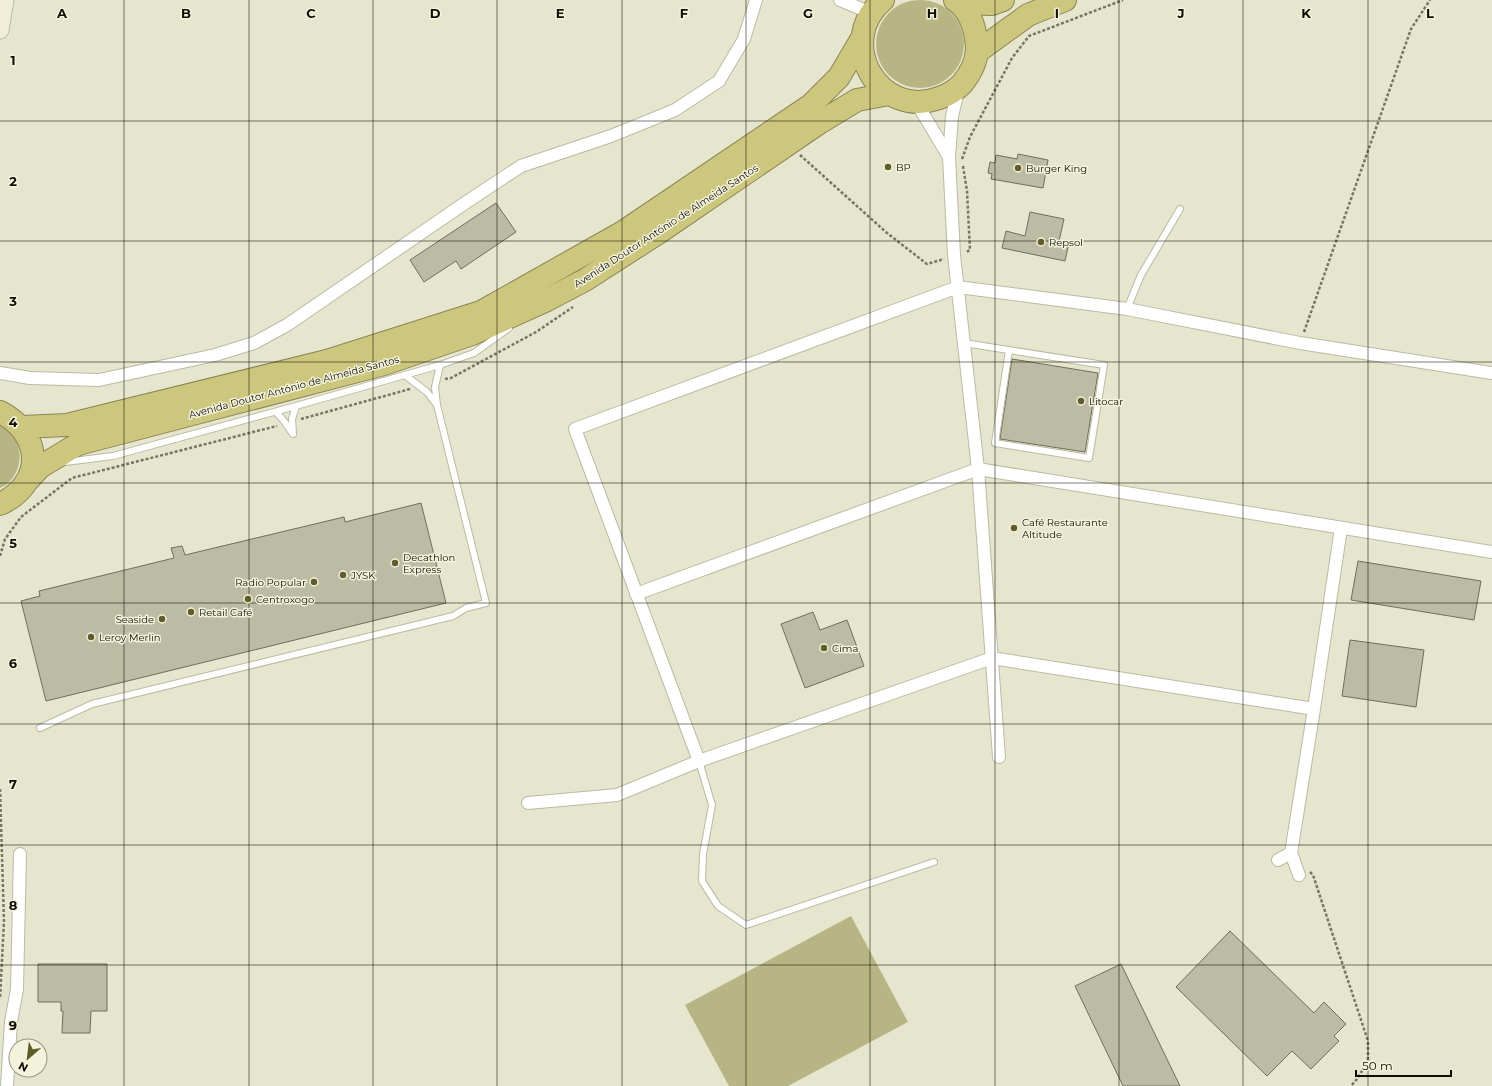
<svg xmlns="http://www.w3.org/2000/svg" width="1492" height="1086" viewBox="0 0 1492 1086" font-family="Montserrat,sans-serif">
<rect width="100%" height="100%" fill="#e6e5cd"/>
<!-- green -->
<path fill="#b8b585" d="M876 44a44 44 0 1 1 88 0a44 44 0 1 1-88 0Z
M0 425C7 430 14 434 17 443 24 459 17 481 0 488Z
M851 916 908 1022 788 1086H729L685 1005Z"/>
<!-- building -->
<path fill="#bcbba3" stroke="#706f59" d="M1018 154 1048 160 1043 188 991 179 992 174 988 173 990 162 995 163 996 155 1017 159Z
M496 203 516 232 461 269 456 261 424 282 410 260Z
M1030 212 1064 219 1059 241 1069 243 1065 261 1002 248 1006 231 1025 236Z
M1012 359 1098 373 1085 452 1000 439Z
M421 503 446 603 46 701 21 601 40 596 39 591 174 558 171 548 182 546 185 555 344 517 345 522Z
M1358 561 1481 581 1474 620 1351 600Z
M813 612 820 630 847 620 864 666 805 688 781 624Z
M1350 640 1424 650 1416 707 1342 696Z
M1230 931 1314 1013 1324 1002 1346 1024 1334 1036 1339 1041 1311 1069 1292 1051 1267 1076 1176 987Z
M38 964H107V1011H91L90 1033H62L63 1011H61V1002H38Z
M1121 964 1180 1086H1123L1075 986Z"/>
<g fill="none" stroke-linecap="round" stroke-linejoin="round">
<!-- lane casing -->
<g stroke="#bbbaa3" stroke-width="8">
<path id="lane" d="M1127 309 1141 275 1180 209
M964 343 1104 365 1089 458 995 443 1009 350
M406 376 427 392 437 405
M276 412 284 421 293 434
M293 434 292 419 296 406
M65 462 113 456 296 406 440 365 474 353 509 328
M40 728 92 704 453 616 466 608 486 603 437 405 435 387 440 365
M699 761 712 805 703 854 702 881 718 906 746 925 934 862"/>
</g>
<!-- street casing -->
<g stroke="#bbbaa3" stroke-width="14">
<path id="street" d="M840 0 871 13
M959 87 952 116 949 157 954 255 978 469 999 757
M916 102 949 157
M0 373 30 378 99 380 215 355 254 343 287 325 468 201 521 166 611 136 675 110 719 81 744 39 756 0
M636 594 978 469 1492 552
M1314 709 1341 528
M528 803 617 795 699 761
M1278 860 1291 853
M1299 875 1291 853 1314 709 992 658 699 761 575 429 958 287 1127 309 1300 343 1492 373
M7 1086 11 1022 17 989 20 854"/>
</g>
<!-- secondary casing -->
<g stroke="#bbbaa3" stroke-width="19">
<path id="secondary" d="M0 30 5 0"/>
</g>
<!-- highway casing -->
<g stroke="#8a8654" stroke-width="24">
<path id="highway" d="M883 0C834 42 879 120 939 98 948 95 956 90 962 84 970 74 977 61 977 48 976 30 971 11 955 0
M960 3 992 4 1003 0
M977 52 1028 15 1065 0
M0 412C43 434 45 483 0 504
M22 427 67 425 327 361 481 312 623 232 811 105 839 77 862 38
M28 480 40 467 78 444 384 364 472 334 547 300 585 280 658 233 819 123 857 100 889 94"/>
</g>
<!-- path -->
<path stroke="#777666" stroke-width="2.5" stroke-dasharray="3 2" stroke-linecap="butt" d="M800 155 887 233 927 264 944 259
M962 159 970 137 1012 58 1029 36 1123 0
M963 166 967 191 970 250 966 252
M1304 332 1411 29 1430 0
M445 379 451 378 536 332 573 307
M301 419 410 389
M0 556 5 539 21 517 72 478 277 426
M0 789 4 921 0 999
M1310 872 1313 875 1368 1041V1061L1357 1079 1351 1086"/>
<!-- lane -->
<use href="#lane" stroke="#fff" stroke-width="6"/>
<!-- street -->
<use href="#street" stroke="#fff" stroke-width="12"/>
<!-- secondary -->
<use href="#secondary" stroke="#f0eed8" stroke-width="17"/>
<!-- highway -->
<use href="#highway" stroke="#cdc77e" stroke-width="22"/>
</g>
<!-- grid -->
<path fill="none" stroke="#0f0e06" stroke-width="1" stroke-opacity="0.55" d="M124 0V1086M249 0V1086M373 0V1086M497 0V1086M622 0V1086M746 0V1086M870 0V1086M995 0V1086M1119 0V1086M1243 0V1086M1368 0V1086M0 121H1492M0 241H1492M0 362H1492M0 483H1492M0 603H1492M0 724H1492M0 845H1492M0 965H1492"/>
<!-- markers -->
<g fill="#615d29" stroke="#f3f2da" stroke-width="1.5">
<circle cx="888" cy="167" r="4"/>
<circle cx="1018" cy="168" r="4"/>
<circle cx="1041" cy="242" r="4"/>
<circle cx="1081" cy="401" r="4"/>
<circle cx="1014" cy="528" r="4"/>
<circle cx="395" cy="563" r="4"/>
<circle cx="343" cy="575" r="4"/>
<circle cx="314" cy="582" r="4"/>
<circle cx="248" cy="599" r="4"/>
<circle cx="191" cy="612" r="4"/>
<circle cx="162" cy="619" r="4"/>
<circle cx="91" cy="637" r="4"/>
<circle cx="824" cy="648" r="4"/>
</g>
<g text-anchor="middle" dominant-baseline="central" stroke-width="3" stroke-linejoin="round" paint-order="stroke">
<!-- poi labels -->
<g font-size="10" fill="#0f0e06" stroke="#f3f2da" text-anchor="start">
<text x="896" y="167">BP</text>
<text x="1026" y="168">Burger King</text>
<text x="1049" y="242">Repsol</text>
<text x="1089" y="401">Litocar</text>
<text x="1022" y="522">Café Restaurante<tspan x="1022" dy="12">Altitude</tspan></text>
<text x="403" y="557">Decathlon<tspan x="403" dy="12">Express</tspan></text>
<text x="351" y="575">JYSK</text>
<text x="306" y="582" text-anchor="end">Radio Popular</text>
<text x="256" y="599">Centroxogo</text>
<text x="199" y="612">Retail Café</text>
<text x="154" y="619" text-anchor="end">Seaside</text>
<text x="99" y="637">Leroy Merlin</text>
<text x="832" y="648">Cima</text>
</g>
<!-- street labels -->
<g font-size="10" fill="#0f0e06" stroke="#f3f2da">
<text transform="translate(666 226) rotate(-33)">Avenida Doutor António de Almeida Santos</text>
<text transform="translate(294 387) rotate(-15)">Avenida Doutor António de Almeida Santos</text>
</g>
</g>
<g font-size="13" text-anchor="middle" font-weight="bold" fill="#0f0e06" stroke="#f3f2da" stroke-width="3" stroke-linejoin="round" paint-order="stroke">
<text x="62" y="18">A</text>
<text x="186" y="18">B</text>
<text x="311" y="18">C</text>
<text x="435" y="18">D</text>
<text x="560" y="18">E</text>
<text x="684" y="18">F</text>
<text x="808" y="18">G</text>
<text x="932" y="18">H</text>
<text x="1057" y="18">I</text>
<text x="1181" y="18">J</text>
<text x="1306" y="18">K</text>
<text x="1430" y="18">L</text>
<text x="13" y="65">1</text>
<text x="13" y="186">2</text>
<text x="13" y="306">3</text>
<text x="13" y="427">4</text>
<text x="13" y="548">5</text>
<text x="13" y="668">6</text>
<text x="13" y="789">7</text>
<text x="13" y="910">8</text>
<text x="13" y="1030">9</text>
</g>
<!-- north arrow -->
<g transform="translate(28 1058) rotate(208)"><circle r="19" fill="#f3f2da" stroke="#989785"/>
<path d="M0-3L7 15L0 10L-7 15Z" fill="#615d29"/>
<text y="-6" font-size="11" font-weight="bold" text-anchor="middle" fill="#0f0e06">N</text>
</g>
<!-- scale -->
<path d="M1356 1070v6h95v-6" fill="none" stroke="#0f0e06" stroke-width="2"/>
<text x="1362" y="1070" font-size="12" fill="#0f0e06" stroke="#f3f2da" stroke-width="3" paint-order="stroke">50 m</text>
</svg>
